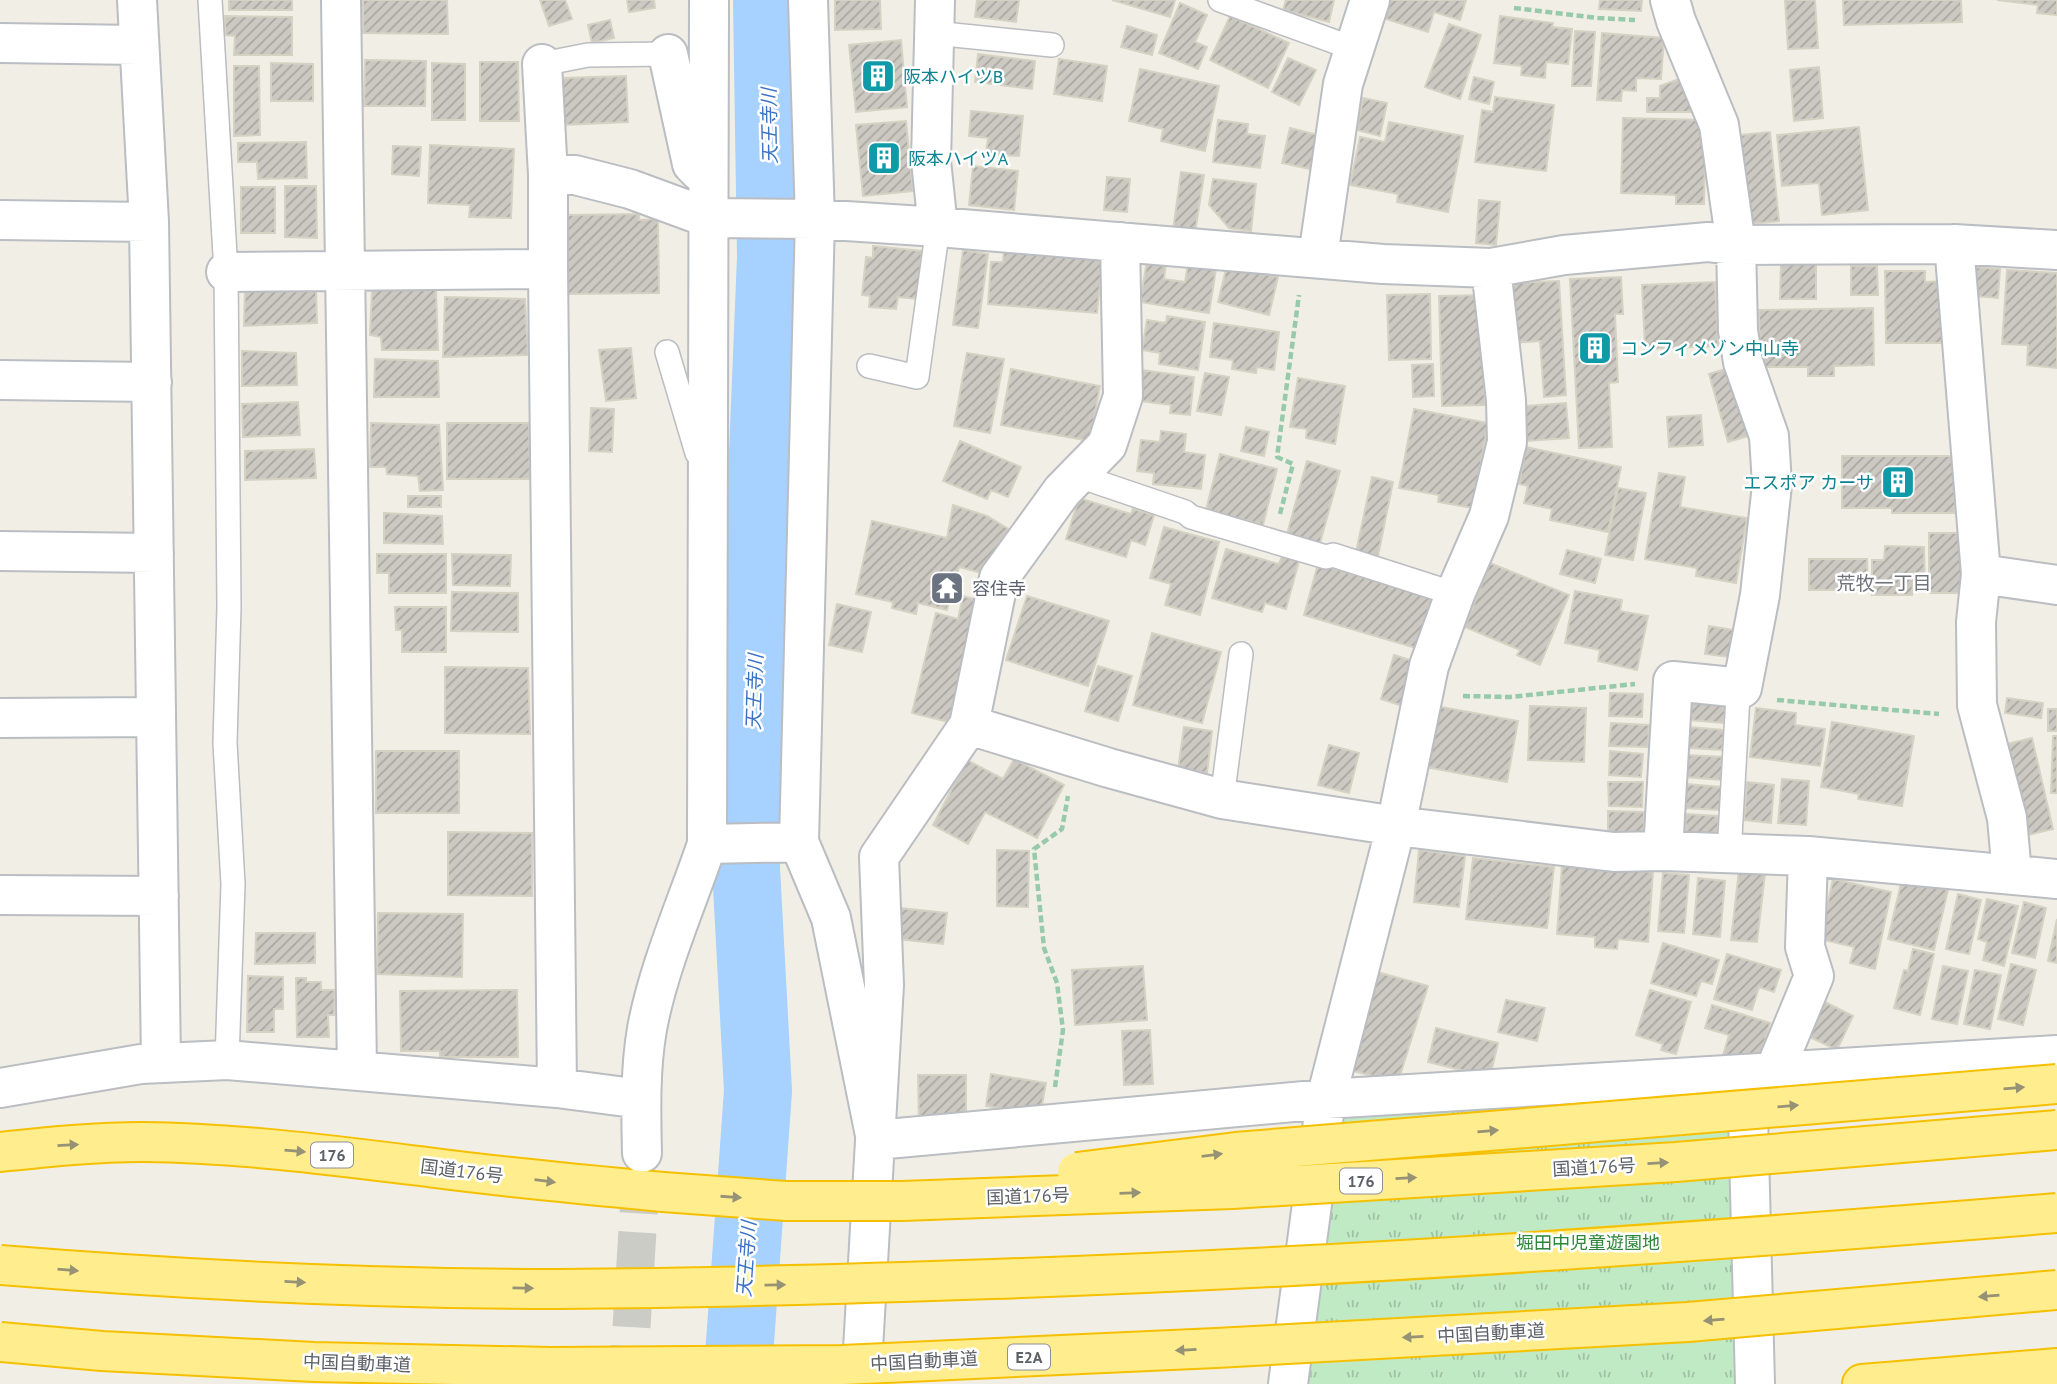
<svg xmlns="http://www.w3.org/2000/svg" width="2057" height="1384" viewBox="0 0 2057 1384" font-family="'PT Sans','Noto Sans JP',sans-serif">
<defs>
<pattern id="park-tufts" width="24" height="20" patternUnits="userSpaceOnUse" patternTransform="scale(1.75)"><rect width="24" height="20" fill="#c0eac4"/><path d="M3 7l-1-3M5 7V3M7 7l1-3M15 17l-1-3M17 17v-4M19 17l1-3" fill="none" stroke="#9fc1a3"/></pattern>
<pattern id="building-hatch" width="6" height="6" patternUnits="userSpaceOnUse" patternTransform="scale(1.75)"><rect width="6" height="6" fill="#ccc9c2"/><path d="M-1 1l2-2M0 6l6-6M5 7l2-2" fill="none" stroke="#a9a7a1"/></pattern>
</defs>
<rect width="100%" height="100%" fill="#f1efe5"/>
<!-- park -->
<path fill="url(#park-tufts)" d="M1735 1091 1744 1384H1298L1331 1115Z"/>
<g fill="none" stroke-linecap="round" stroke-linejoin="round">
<!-- river -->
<path stroke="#a7d1ff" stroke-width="68" d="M737 1384 758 1091 746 868 771 257 767 0"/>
</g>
<!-- building -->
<path fill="url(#building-hatch)" stroke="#d6d2c3" stroke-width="2" d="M229 0H292V10H229Z
M363 0H447L448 34 363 33Z
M540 0H565L572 19 549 26Z
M627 0H654L655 8 629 12Z
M835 0H880L881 29 835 30Z
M977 0H1019L1016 22 975 17Z
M1112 0H1175L1170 17Z
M1286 0H1334L1329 22 1283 10Z
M1389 0H1466L1460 20 1434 12 1428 32 1383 18Z
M1600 0H1642L1641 11 1599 9Z
M1785 0H1815L1818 48 1788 49Z
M1843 0H1961L1962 22 1844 25Z
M1997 0H2057V15L2037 13 2038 5Z
M1180 3 1207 15 1195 42 1207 47 1198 69 1159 53Z
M225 16 292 17V55H234L235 36 225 35Z
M1230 16 1289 43 1268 88 1210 60Z
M1500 16 1553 23 1552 27 1572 29 1568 64 1546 62 1545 78 1521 75 1522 66 1494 63Z
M610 20 614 38 592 43 588 25Z
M1449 24 1481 35 1460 99 1425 87Z
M1127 26 1157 35 1152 55 1121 47Z
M1575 31 1595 32 1591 86H1572Z
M1602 33 1664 38 1661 79 1636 78V91L1622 90 1621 101 1597 100Z
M901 40 907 107 856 112 849 45Z
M978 54 1035 61 1032 89 975 82Z
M1288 58 1316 70 1299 105 1272 92Z
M1059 59 1107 66 1102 101 1054 94Z
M365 60 426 61 425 106H364Z
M480 62H518L519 121H480Z
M271 63 313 64V101H271Z
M432 63 465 64V120H432Z
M234 66H259L260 135 234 136Z
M1819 67 1823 118 1794 121 1790 70Z
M1140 69 1219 86 1205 151 1161 141 1163 129 1129 121Z
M626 76 628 122 564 125 562 78Z
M1687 76 1701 112H1647V98H1660V86Z
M1474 77 1494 82 1489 104 1469 99Z
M1495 97 1554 105 1546 171 1475 162 1482 110 1493 112Z
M1363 98 1387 103 1380 136 1357 130Z
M971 111 1023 116 1019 156 986 154 988 138 969 136Z
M1623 118 1706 120 1704 204H1676V195L1621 193Z
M1218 120 1248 124 1247 134 1265 136 1260 168 1213 162Z
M906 121 913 191 863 196 856 125Z
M1389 122 1463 136 1448 212 1397 202 1398 194 1350 185 1360 137 1385 142Z
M1859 127 1868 210 1822 215 1819 183 1782 186 1777 135Z
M1290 128 1318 135 1310 169 1282 163Z
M1770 132 1779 221 1750 224 1741 135Z
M306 142 307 178 258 179 257 162H238V143Z
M430 145 514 149 511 218 469 217 470 205 428 203Z
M393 146 421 147 419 176 392 174Z
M973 166 1018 171 1014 210 969 205Z
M1181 172 1204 175 1195 233 1173 230Z
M1107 177 1130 179 1127 212 1104 210Z
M1213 179 1256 184 1251 231 1229 228 1209 205Z
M285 186H316L317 238 285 237Z
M241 187H275V233H241Z
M1479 200 1500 202 1496 245 1476 243Z
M639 214V220L658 219 659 293 568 294 567 215Z
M873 246 922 251 917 299 898 297 896 309 869 307 870 296 862 295 866 257 873 258Z
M1004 248 1103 258 1097 313 988 304 991 262H1003Z
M963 250 988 254 978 328 953 325Z
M1147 261 1166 264 1164 279 1185 282 1188 264 1216 269 1209 313 1140 302Z
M1781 261H1816V299H1780Z
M1227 265 1278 277 1269 315 1218 302Z
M1851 266H1877L1878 295H1851Z
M1975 267 2000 269 1998 298 1974 296Z
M2007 270 2057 273V368L2027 365 2028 345 2002 344Z
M1885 271H1925V282L1944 281 1946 343H1886Z
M1621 277 1623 314H1615L1618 382 1609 383 1612 447 1579 448 1570 279Z
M1559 281 1566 395 1544 397 1540 341 1514 343 1511 283Z
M1715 282 1718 346 1645 349 1642 285Z
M245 287H316L317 323 244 326Z
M436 289 438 350H382L381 337 370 335 372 290Z
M1430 294 1431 359 1389 360 1387 295Z
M1482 295 1485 405 1442 406 1439 296Z
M445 297 525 299 528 355 443 357Z
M1873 308 1874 365 1834 366V376H1808V367H1760L1759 310Z
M1167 316 1205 322 1198 370 1159 364 1160 353 1142 350 1147 320 1166 323Z
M1214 323 1279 332 1274 370 1257 367 1256 373 1232 369 1233 360 1210 357Z
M631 348 636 398 606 401 599 350Z
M242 351 296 353 297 385 242 386Z
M967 353 1004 359 990 433 954 426Z
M375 359 438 361 439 397H374Z
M1433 364 1434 396 1413 397 1412 365Z
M1729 368 1748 436 1728 442 1709 374Z
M1011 369 1100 386 1090 441 1001 425Z
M1142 370 1194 377 1190 415 1170 413 1171 405 1139 401Z
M1205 373 1229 377 1221 415 1197 411Z
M1298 378 1345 386 1335 444 1306 438 1307 429 1290 427Z
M298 402 300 435 243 437 242 404Z
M1566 403 1569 438 1527 441 1525 406Z
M591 408 614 409 612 452 589 451Z
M1414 409 1488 423 1473 508 1438 502 1439 495 1399 488Z
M1701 415 1703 445 1669 447 1667 417Z
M371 423 439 425 443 490 420 491 418 476 387 474 386 467H370Z
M447 423H529L530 479H447Z
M1246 427 1269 432 1264 456 1241 451Z
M1161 431 1186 434 1184 452 1205 455 1201 489 1153 484 1154 473 1137 471 1141 440 1160 442Z
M960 441 1021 467 1008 497 991 490 987 499 943 481Z
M1526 447 1621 467 1608 532 1550 520 1552 509 1524 503 1528 486 1519 484Z
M314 449 316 478 245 480V451Z
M1220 454 1277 469 1263 525 1206 510Z
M1842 456H1954L1955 513H1892V508H1842Z
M1307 461 1340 471 1320 543 1287 534Z
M1659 473 1685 477 1680 507 1747 518 1736 583 1696 576 1697 568 1645 559Z
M1372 477 1393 482 1378 556 1356 552Z
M1618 488 1646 493 1633 560 1605 555Z
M408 496H441V507H408Z
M1079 498 1131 514 1133 509 1154 515 1145 545 1131 540 1126 557 1066 539Z
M953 505 987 516 1012 531 982 573 959 567 947 610 918 603 916 614 892 608 893 602 856 594 872 521 947 538Z
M384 513 442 516 443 544 384 543Z
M1164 527 1219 542 1200 615 1165 605 1171 584 1150 578Z
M1929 533H1964L1963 593H1929Z
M1885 546 1924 547 1925 582H1913L1912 595H1872V560H1884Z
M1226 549 1279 564 1282 556 1299 561 1286 609 1265 603 1262 612 1212 598Z
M1567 550 1601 559 1595 583 1560 574Z
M377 554H446V593H389V573H377Z
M452 554 511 555 510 586 453 585Z
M1809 559H1867L1868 590H1809Z
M1490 563 1569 595 1540 665 1517 655 1520 650 1465 627Z
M1318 564 1434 597 1419 649 1304 615Z
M1575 591 1622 600 1620 611 1648 616 1637 670 1598 661 1600 650 1565 643Z
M452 592 518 593V632L451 631Z
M963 596 978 600 949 722 912 713 936 613 958 619Z
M1027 596 1109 621 1088 686 1006 660Z
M837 604 871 612 862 652 829 645Z
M395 607H446V652H402V630H396Z
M1709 626 1740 631 1737 658 1705 654Z
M1152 633 1221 652 1202 723 1133 705Z
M1394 655 1416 662 1403 706 1381 699Z
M1098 666 1132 676 1118 721 1085 711Z
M445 667 528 668 530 734 445 733Z
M1610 693 1643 694 1642 717 1609 716Z
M1691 696 1726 699 1724 723 1689 720Z
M2007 698 2043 703 2041 718 2005 713Z
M1436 706 1518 721 1507 782 1425 767Z
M1530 706 1586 708 1584 762 1528 760Z
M1756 708 1796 713 1795 725 1825 729 1820 766 1750 757Z
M2048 709H2057V731H2048Z
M1832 722 1914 736 1902 806 1858 799 1859 794 1821 787Z
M1611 723 1649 725 1648 747 1609 746Z
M1184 727 1212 731 1207 773 1178 769Z
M1689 727 1724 730 1722 750 1688 748Z
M2053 736H2057V793H2051Z
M2032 738 2053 829 2024 836 2003 745Z
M1329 745 1359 753 1349 793 1318 785Z
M376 751H459V813H376Z
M1610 751 1643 754 1641 777 1609 775Z
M1688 755 1723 757 1721 780 1686 777Z
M1014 759 1064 785 1037 838 985 812 968 844 933 825 967 760 1003 779Z
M1782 779 1809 781 1806 825 1778 823Z
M1608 782H1643L1642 807 1609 806Z
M1747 782 1774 785 1771 823 1744 820Z
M1686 784 1722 787 1720 810 1684 808Z
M1608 811 1644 812V836H1608Z
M1686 814 1719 816 1717 837 1685 835Z
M448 832 532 833V896L448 895Z
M997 850 1029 851 1028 907 997 906Z
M1419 850 1465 856 1459 907 1414 902Z
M1473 858 1554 867 1547 928 1466 919Z
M1562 865 1653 872 1648 942 1618 939 1617 949 1595 947V937L1557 934Z
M1739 870 1765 874 1757 942 1731 940Z
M1663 873 1689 875 1684 933 1658 931Z
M1698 878 1725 881 1720 937 1693 934Z
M1833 879 1891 892 1875 969 1850 963 1854 947 1820 939Z
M1902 879 1948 890 1934 950 1888 939Z
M1958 894 1981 900 1969 954 1946 949Z
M1987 899 2018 906 2004 966 1983 960 1987 942 1978 939Z
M2024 902 2046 908 2035 958 2012 953Z
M900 908 947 913 943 944 897 939Z
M378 913 463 914 462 977 377 974Z
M2057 919V963L2048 961Z
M256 933H315V963L255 964Z
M1663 943 1719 960 1712 984 1701 981 1696 996 1651 983Z
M1913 949 1934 954 1920 1015 1894 1008 1904 970 1908 971Z
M1727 954 1781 970 1774 992 1759 987 1752 1010 1714 999Z
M2011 964 2036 970 2023 1025 1998 1019Z
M1143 966 1147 1020 1075 1025 1072 970Z
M1943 966 1968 971 1957 1024 1932 1019Z
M1975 970 2001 975 1990 1029 1964 1024Z
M1377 972 1428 986 1398 1082 1353 1071Z
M248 976 283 977V1009H274V1032H247Z
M296 978H306V982H321V990H335L334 1015H328L329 1037H297Z
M517 990 518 1057H440V1051H401L400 991Z
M1650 990 1691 1002 1676 1054 1661 1050 1663 1044 1636 1035Z
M1819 999 1853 1016 1837 1050 1803 1034Z
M1506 1000 1545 1008 1537 1041 1498 1032Z
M1712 1005 1770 1023 1760 1058 1744 1053 1742 1061 1723 1055 1729 1035 1705 1028Z
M1436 1028 1498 1043 1490 1077 1428 1062Z
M1150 1030 1153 1084 1124 1085 1122 1031Z
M991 1074 1046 1083 1039 1122 1021 1112 986 1106Z
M918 1075H966V1127H919Z"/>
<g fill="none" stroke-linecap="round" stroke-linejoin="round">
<!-- street-tunnel -->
<path stroke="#ccccc6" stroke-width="38" stroke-dasharray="38 19" stroke-linecap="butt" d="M628 1384 642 1158"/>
<!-- lane casing -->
<g stroke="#babdc2" stroke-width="26">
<path id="lane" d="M210 0 226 272 229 607 225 743 233 884 227 1060
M1220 0 1355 49
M934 33 1052 45
M542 64 588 55 668 54
M667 352 697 453
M869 366 917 377 938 227
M1079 476 1185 512 1191 517 1326 557 1333 555 1455 594
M1222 799 1241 654
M1729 854 1738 696 1742 688"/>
</g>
<!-- street casing -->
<g stroke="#babdc2" stroke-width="42">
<path id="street" d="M137 0 149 222 161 1063
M341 0 357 1069
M808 0 815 219 799 842 831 918 876 1140 1326 1099 2057 1055
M935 0 931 161 938 227
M0 43 139 45
M668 54 692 164 700 172
M548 175H575L630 189 709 218 815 219 938 227 1383 264 1491 268 1564 255 1708 242 1736 245 1954 244 2057 250
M0 220 149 222
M1954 244 1981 574
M1318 257 1343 84 1370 0
M548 269 557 1088
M226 272 548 269V175L542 64
M0 380 152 382
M0 551 154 553
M0 718 156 717
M969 725 1109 768 1222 799 1396 826 1614 852 1663 851 1808 856 2057 879
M707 844 799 842
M1663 851 1673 681 1742 688 1760 595 1772 485 1769 436 1743 362 1738 331 1736 245 1719 125 1676 21 1670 0
M2012 874 2007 818 1977 705 1976 622 1981 574 2057 585
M0 895 159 896
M1775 1070 1814 976 1805 947 1808 856
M1747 1075 1755 1384
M0 1088 141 1064 227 1060 557 1088 641 1099
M642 1153C641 1112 640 1069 647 1029 658 968 687 903 707 844L709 0
M861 1384 884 985 879 857 969 725 999 578 1062 491 1107 445 1123 396 1120 242
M1288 1384 1326 1099 1396 826 1429 666 1455 594 1489 516 1507 442 1506 400 1491 268"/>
</g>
<!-- highway casing -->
<g stroke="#f6c000" stroke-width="42">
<path id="highway" d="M0 1152C48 1147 95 1142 143 1142 241 1143 338 1156 435 1168 511 1178 587 1185 663 1192
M1862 1384 2057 1368"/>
</g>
<!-- path -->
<path stroke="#97caaa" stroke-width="4.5" stroke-dasharray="7 3.5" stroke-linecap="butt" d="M1514 8 1598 18 1635 20
M1280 514 1293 464 1277 457 1299 295
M1463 696 1510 697 1635 684
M1777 700 1939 714
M1055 1087 1063 1030 1057 983 1044 948 1034 849 1062 829 1068 796"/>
<!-- lane -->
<use href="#lane" stroke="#fff" stroke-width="23"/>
<!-- street -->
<use href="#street" stroke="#fff" stroke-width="38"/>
<!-- highway -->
<use href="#highway" stroke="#ffed8e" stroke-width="38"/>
<!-- highway-bridge casing -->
<g stroke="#f6c000" stroke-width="42" stroke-linecap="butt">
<path id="highway-bridge" d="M1077 1172 1236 1152 2057 1084
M663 1192 786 1201H902L1232 1189 1676 1162 2057 1130
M0 1265C185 1280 372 1289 558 1289 703 1288 848 1284 993 1279 1348 1267 1703 1242 2057 1213
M0 1342 102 1351 314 1362 551 1367 842 1365 1216 1348 1688 1322 2057 1290"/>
</g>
<!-- highway-bridge -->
<use href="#highway-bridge" stroke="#ffed8e" stroke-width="38"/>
</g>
<!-- one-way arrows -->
<defs><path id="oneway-solid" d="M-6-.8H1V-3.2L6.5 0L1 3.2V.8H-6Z" transform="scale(1.75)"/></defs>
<g fill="#969275">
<use href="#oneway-solid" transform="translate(2014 1088) rotate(-5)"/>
<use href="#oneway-solid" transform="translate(1788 1106) rotate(-5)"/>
<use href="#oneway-solid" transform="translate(1488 1131) rotate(-5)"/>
<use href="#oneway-solid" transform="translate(68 1145) rotate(-3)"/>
<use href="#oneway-solid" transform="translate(295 1151) rotate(5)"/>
<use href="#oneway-solid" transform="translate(1212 1155) rotate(-7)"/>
<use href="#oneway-solid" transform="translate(1658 1163) rotate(-3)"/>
<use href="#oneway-solid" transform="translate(1406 1178) rotate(-3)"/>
<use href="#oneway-solid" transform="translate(545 1181) rotate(7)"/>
<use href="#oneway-solid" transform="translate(1130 1193) rotate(-2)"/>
<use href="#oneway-solid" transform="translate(731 1197) rotate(4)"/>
<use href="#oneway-solid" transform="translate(68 1270) rotate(5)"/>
<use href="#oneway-solid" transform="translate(295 1282) rotate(3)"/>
<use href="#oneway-solid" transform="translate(775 1285) rotate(-1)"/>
<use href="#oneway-solid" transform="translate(523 1288) rotate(1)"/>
<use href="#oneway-solid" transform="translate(1989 1296) rotate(175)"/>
<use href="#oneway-solid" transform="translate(1714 1320) rotate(175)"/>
<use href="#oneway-solid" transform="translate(1413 1337) rotate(177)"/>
<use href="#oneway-solid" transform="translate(1186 1350) rotate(177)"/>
</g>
<!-- icons -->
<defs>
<g id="building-square" transform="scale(1.75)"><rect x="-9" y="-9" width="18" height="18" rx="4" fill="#0f9aa8" stroke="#fff"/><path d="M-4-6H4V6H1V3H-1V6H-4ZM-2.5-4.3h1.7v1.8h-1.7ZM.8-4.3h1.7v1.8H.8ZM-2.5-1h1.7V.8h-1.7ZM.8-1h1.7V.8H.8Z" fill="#fff"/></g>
<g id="temple-square" transform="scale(1.75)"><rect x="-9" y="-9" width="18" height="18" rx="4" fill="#6b7280" stroke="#fff"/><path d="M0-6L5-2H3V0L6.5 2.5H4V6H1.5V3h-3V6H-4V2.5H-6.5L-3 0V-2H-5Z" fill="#fff"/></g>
</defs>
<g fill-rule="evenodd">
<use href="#building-square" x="878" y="76"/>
<use href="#building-square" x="884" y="158"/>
<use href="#building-square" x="1595" y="348"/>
<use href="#building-square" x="1898" y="482"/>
<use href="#temple-square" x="947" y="588"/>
</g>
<g text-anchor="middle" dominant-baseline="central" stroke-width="5" stroke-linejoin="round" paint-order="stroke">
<!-- shield labels -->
<g fill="#fff" stroke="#8e9095" stroke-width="2">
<rect x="311" y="1142.5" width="42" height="25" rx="5"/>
<rect x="1340" y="1168.5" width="42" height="25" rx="5"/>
<rect x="1008" y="1344.5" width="42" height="25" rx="5"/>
</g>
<g font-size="16" font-weight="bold" fill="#5d6167">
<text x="332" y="1155">176</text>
<text x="1361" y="1181">176</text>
<text x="1029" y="1357">E2A</text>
</g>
<!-- culture labels -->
<g font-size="18" fill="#0d838f" stroke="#fff" text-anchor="start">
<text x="903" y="76">阪本ハイツB</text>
<text x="908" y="158">阪本ハイツA</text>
<text x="1620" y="348">コンフィメゾン中山寺</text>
<text x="1874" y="482" text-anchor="end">エスポア カーサ</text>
</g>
<!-- worship labels -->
<g font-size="18" fill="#5b616d" stroke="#fff" text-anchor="start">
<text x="972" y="588">容住寺</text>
</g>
<!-- street labels -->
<g font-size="18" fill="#5d6167" stroke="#fff">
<text transform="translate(1594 1167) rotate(-3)">国道176号</text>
<text transform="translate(462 1171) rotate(7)">国道176号</text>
<text transform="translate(1028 1196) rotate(-2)">国道176号</text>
<text transform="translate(1491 1333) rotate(-3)">中国自動車道</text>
<text transform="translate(924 1361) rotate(-3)">中国自動車道</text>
<text transform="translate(357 1363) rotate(2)">中国自動車道</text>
</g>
<!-- park labels -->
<g font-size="18" fill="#2d863a" stroke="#fff">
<text x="1588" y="1242">堀田中児童遊園地</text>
</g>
<!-- water labels -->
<g font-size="19" font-style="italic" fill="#3b72c6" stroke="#fff">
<text transform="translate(769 126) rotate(-91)">天王寺川</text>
<text transform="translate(754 692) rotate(-88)">天王寺川</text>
<text transform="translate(746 1259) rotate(-86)">天王寺川</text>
</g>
<!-- neighbourhood labels -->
<g font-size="19" fill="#6e7379" stroke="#fff">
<text x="1884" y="583">荒牧一丁目</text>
</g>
</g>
</svg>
